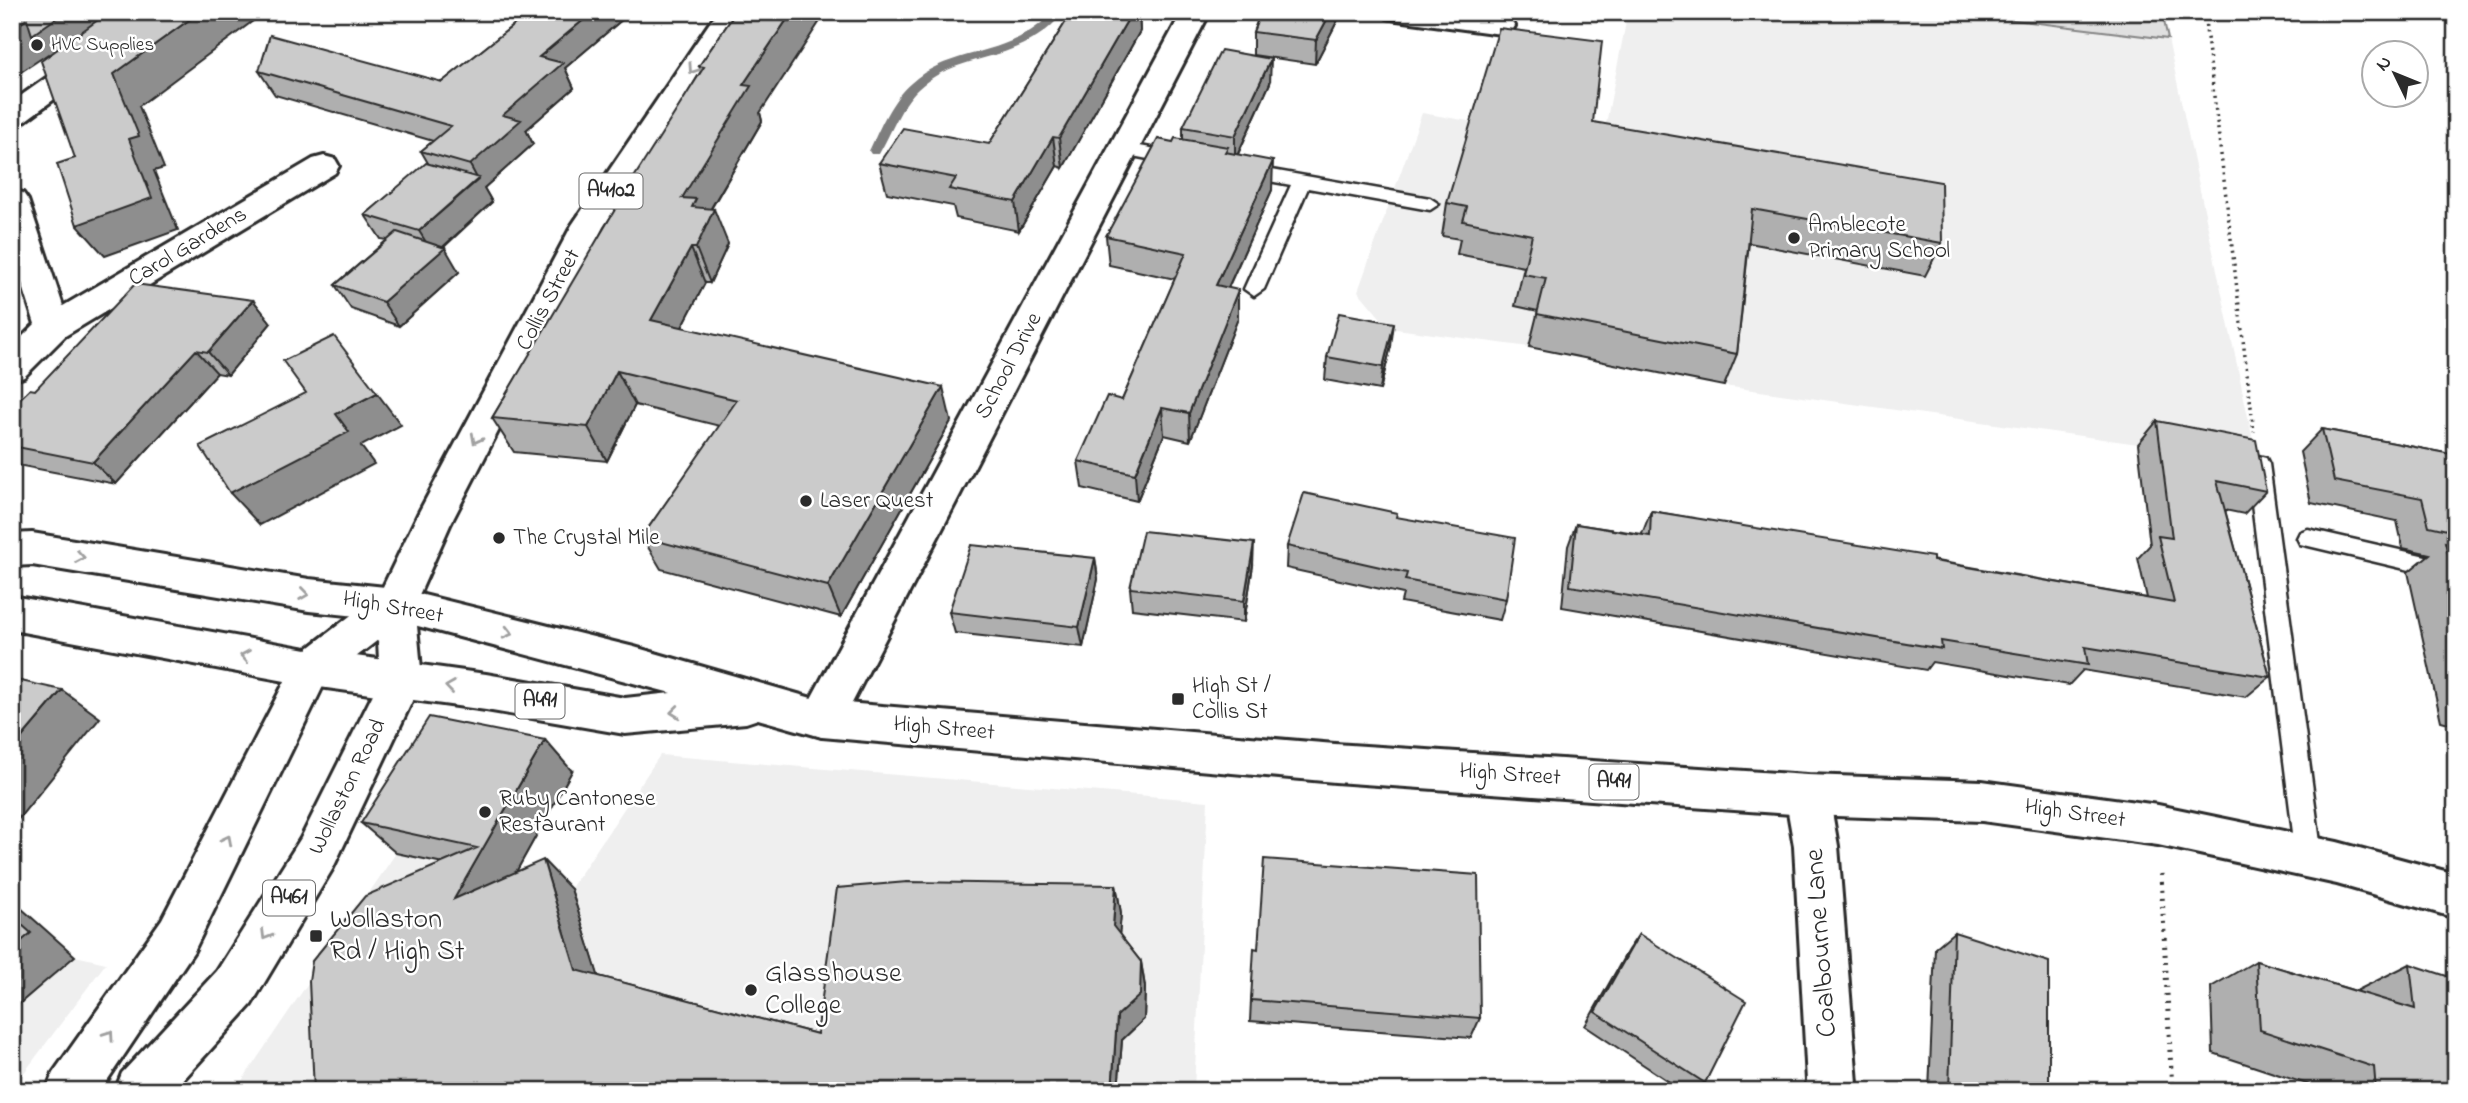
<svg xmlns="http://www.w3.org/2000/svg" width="2468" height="1103" viewBox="0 0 2468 1103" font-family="'Indie Flower',sans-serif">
<rect width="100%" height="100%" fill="#fff"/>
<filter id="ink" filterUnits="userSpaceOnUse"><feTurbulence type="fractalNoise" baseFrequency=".0143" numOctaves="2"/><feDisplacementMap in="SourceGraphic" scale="14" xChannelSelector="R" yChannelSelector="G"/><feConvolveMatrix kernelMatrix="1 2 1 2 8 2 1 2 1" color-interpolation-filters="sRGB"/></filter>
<g filter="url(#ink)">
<!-- built -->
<path fill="#efefef" d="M1628 12H1950L2168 39 2258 464 2235 463 2138 444 1724 386 1529 347 1389 328 1358 291 1422 113 1602 144Z
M660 755 1208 801 1194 1091H235L396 853 571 888Z
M12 900 75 956 106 963 12 1089Z"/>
<!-- green -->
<path fill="#e0e0e0" stroke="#868686" stroke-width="2" d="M1950 12H2162L2168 39Z"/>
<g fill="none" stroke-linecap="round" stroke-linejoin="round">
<!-- stream -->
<path fill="#7e7e7e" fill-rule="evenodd" d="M1053 12H1064C1020 67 960 49 918 89 900 106 892 132 879 154H871L869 151C880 128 891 100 911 83 952 46 1008 60 1053 12Z"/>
<!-- lane casing -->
<g stroke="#2b2b2b" stroke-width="5">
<path id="lane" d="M1123 143 1179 153 1188 159 1179 165 1117 153 1114 149Z
M1243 165 1430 198 1439 204 1430 210 1308 188 1264 289 1254 296 1244 289 1291 185 1237 175 1234 171Z
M2258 456 2266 458 2269 464 2322 857 2318 866 2309 869 2300 866 2296 857 2247 464 2250 458Z
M2308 529 2456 563V581L2300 544 2297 538 2300 532Z"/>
</g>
<!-- street casing -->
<g stroke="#2b2b2b" stroke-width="6">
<path id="street" d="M140 12H172L22 123 12 125V102Z
M1182 12H1210L837 732 822 737 807 732 801 719 807 706Z
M1383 12H1460L1511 20 1515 26 1511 32 1501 34 1397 20 1387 18Z
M324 156 335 159 339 166 335 173 65 336 24 377 12 381V347L35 324 12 251V190L23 193 28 200 63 306 313 159Z
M1807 775 1822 781 1829 795 1838 846 1857 1083 1853 1091H1803L1807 1081 1794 846 1785 795 1792 781Z"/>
</g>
<!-- primary casing -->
<g stroke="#2b2b2b" stroke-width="6">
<path id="primary" d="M717 12H745L603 227 450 525 415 604 422 680 333 868 251 1005 173 1091H115L122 1073 217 971 301 838 380 680 378 640 326 680 194 951 100 1091H46L53 1073 162 919 298 656 380 593 418 514 572 225Z"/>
</g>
<!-- highway casing -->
<g stroke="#2b2b2b" stroke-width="6">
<path id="highway" d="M32 533 309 579 395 588 634 647 822 701 1335 744 1807 775 1982 781 2158 805 2337 842 2456 874V918L2337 884 2158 845 1982 821 1807 815 1335 782 822 737 758 719 746 723 625 734 486 710 312 686 12 630V596L312 650 486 674 625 698 671 693 395 620 309 611 32 565 12 566V534Z"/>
</g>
<!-- path-far1 -->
<path stroke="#2b2b2b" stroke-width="3.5" stroke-dasharray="2 4.5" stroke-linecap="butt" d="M2204 12 2254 432"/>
<!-- path -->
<path stroke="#2b2b2b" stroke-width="5" stroke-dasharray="2 6" stroke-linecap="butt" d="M2161 874 2172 1091"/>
<!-- lane -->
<use href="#lane" fill="#fff" fill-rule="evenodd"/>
<!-- street -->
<use href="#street" fill="#fff" fill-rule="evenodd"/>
<!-- primary -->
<use href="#primary" fill="#fff" fill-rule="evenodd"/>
<!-- highway -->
<use href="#highway" fill="#fff" fill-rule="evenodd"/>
</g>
<!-- wall -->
<path fill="#afafaf" stroke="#2b2b2b" stroke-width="2" d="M530 12H631L565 68 574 88 526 130 533 144 484 188 492 202 443 248 459 272 399 326 351 309 335 285 387 240 381 239 365 215 428 163 421 151 433 141 275 95 259 71 442 82Z
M736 12 762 121 711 209 728 244 710 283H705L682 327 951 421 841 617 661 569 642 537 720 426 635 405 607 461 514 452 492 418 701 71 699 66Z
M1072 12H1139L1140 31 1063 168 1057 166 1019 231 956 218 953 206 887 193 879 163 989 144Z
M1261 12H1342L1315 64 1253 55V32Z
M1270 83 1238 154 1272 190 1228 288 1238 318 1190 441 1164 435 1137 501 1082 488 1078 461 1122 400 1175 279 1109 265 1106 236 1173 142 1183 139V127Z
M1593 122 1942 243 1925 276 1749 243 1737 354 1724 386 1529 347 1538 311 1515 306 1524 267 1457 254 1460 239 1442 236 1447 203Z
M253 300 271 323 228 375 217 373 116 484 12 464V406L35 390Z
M1391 346 1380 390 1325 380 1327 357Z
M2157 421 2266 491 2244 514 2225 510 2270 677 2246 697 2083 670 2069 685 1932 662 1926 670 1562 607 1568 546 1576 524 1642 534 1651 511 2147 598 2138 558 2150 545 2138 444Z
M2322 429 2456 455V725L2441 721 2408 572 2430 554 2403 548 2397 521 2311 503 2300 452Z
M1396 517 1506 599 1500 620 1401 602 1403 594 1286 568 1287 546Z
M1095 558 1098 579 1083 647 955 633 949 612Z
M1253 565 1244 622 1132 609 1130 588Z
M572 771 516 872 571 889 598 976 817 1034 1116 885 1121 913 1119 934 1141 962 1145 987 1144 1019 1122 1040 1118 1091H314L443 863 396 853 361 823Z
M1954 932 2049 1091H1929L1935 948Z
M1639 934 1705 1083 1697 1091H1683L1585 1026 1628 950Z
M1258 949 1480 1018 1471 1038 1250 1021 1251 1000Z
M2256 961 2359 992 2358 990 2410 964 2456 1091H2322V1089L2213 1053 2211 987Z"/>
<!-- shaded-wall -->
<path fill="#8e8e8e" stroke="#2b2b2b" stroke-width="2" d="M65 12H135L58 67 48 54 12 78V29L27 19Z
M200 12H265L139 106 164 168 154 171 178 230 105 256 77 225 129 139 114 74Z
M593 12H631L565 68 574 88 526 130 533 144 484 188 492 202 434 255 419 231 478 180 470 165 503 115 539 57Z
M792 12H826L760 113 762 121 704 220 714 209 728 244 710 283 696 248 682 198 743 85Z
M1132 12H1139L1140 31 1063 168 1059 138Z
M1331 12H1342L1315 64 1316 40Z
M1271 59 1270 83 1235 160V136Z
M1053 137 1057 166 1019 231 1015 202Z
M1273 161 1272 190 1216 314V285Z
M445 248 459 272 399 326 383 302Z
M691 248 705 283 668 354 651 320Z
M1238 290V318L1190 441 1189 413Z
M253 300 271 323 228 375 208 352Z
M1394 323 1391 346 1380 390 1383 367Z
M196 350 217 373 116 484 93 462Z
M617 371 635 405 607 461 588 427Z
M943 387 951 421 841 617 828 586Z
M377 393 401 425 361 446 374 464 260 525 230 493 336 414Z
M1162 408 1164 435 1137 501 1135 474Z
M1254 543 1253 565 1244 622V601Z
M1095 558 1098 579 1083 647 1079 627Z
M62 690 100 718 12 827V749Z
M545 740 572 771 486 926 454 899Z
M543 860 571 889 604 994 576 970Z
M1116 885 1121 913 1118 952 1113 926Z
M12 900 75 956 12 1010Z
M1141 962 1145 987 1144 1019 1122 1040 1118 1091H1112L1117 1016Z"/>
<!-- building -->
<path fill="#cbcbcb" stroke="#2b2b2b" stroke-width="2" d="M12 12H65L32 35 27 19 12 29Z
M109 12H200L114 74 139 136 129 139 152 198 77 225 57 164 75 158 41 61Z
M530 12H593L539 57 563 63 503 115 521 120 470 165 421 151 451 126 259 71 270 35 442 82Z
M736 12H792L743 85 751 86 682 198 696 199 692 207 714 209 696 248H691L651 320 943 387 828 586 642 537 737 400 617 371 588 427 492 418 633 179 704 67 699 66Z
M1072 12H1132L1059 138 1053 137 1015 202 949 189 956 178 879 163 903 128 989 144Z
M1261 12H1331L1316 40 1253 32Z
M1499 28 1602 41 1593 122 1941 182 1942 243 1752 209 1737 354 1537 314 1546 278 1523 274 1532 235 1463 221 1467 207 1447 203Z
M1221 50 1271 59 1235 136 1183 127Z
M1175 138 1228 147 1225 152 1273 161 1216 285 1238 290 1189 413 1162 408 1135 474 1078 461 1107 396 1122 400 1186 253 1106 236 1158 139 1173 142Z
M426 163 479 178 419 231 365 215Z
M397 232 445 248 383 302 335 285Z
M135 284 253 300 208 352 196 350 93 462 12 446V406L30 389 35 390Z
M1339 313 1394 323 1383 367 1327 357Z
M334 336 377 393 336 414 349 432 230 493 200 446 306 393 283 361Z
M2157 421 2256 440 2266 491 2217 481 2270 677 2085 647 2088 665 1941 641 1942 649 1570 586 1576 524 1650 536 1651 511 1933 557V561L2174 603 2158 536 2172 538Z
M2322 429 2456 455V532L2429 526 2422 498 2334 481Z
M1304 493 1397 513 1396 517 1515 538 1506 599 1405 580 1407 573 1287 546Z
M1143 531 1254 543 1244 601 1130 588Z
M2445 542 2456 544V584Z
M971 545 1095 558 1079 627 949 612Z
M12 679 62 690 12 749Z
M429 717 545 740 454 899 543 860 576 970 817 1034 837 888 907 882 1116 885 1113 926 1141 962 1140 995 1117 1016 1112 1091H314L309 981 312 961 365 896 477 848 361 823Z
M1264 859 1478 875 1480 1018 1251 1000 1254 948 1258 949Z
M12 916 31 933 12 949Z
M1954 932 2049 962V1091H1949Z
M1639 934 1746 1001 1705 1083 1595 1012Z
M2256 961 2415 1009 2410 964 2456 979V1091H2376L2374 1067 2260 1030Z"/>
<!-- one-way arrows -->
<defs><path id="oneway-chevron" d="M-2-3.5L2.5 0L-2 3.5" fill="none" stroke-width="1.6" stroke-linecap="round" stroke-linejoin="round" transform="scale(1.75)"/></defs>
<g stroke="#a0a0a0">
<use href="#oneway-chevron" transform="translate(693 69) rotate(124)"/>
<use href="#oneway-chevron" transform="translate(476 439) rotate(118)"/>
<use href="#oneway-chevron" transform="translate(80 557) rotate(9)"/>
<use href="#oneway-chevron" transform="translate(304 594) rotate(8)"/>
<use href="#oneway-chevron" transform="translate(508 633) rotate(14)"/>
<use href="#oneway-chevron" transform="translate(245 656) rotate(-170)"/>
<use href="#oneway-chevron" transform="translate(450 687) rotate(-172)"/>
<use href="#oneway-chevron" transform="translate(675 712) rotate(174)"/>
<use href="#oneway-chevron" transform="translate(227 840) rotate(-63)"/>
<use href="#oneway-chevron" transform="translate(266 935) rotate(121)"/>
<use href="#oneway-chevron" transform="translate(109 1035) rotate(-55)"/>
</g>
</g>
<!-- markers -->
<g fill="#2b2b2b" stroke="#fff" stroke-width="2.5">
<circle cx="37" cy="45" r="7"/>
<circle cx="1794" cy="238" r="7"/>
<circle cx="806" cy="501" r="7"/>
<circle cx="499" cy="538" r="7"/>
<rect x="1171" y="692" width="14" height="14" rx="3.5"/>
<circle cx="485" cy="812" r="7"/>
<rect x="309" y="929" width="14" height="14" rx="3.5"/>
<circle cx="751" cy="990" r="7"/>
</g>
<g text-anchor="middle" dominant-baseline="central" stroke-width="5" stroke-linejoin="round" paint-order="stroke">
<!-- far-poi labels -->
<g font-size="19" fill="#2b2b2b" stroke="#fff" text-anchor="start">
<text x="51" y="45">HVC Supplies</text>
</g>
<!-- shield labels -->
<g fill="#fff" stroke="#6b6b6b" stroke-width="2">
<rect x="579.5" y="173.5" width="63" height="35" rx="5"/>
<rect x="515.5" y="683.5" width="49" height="35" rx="5"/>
<rect x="1589.5" y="764.5" width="49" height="35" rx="5"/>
<rect x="263" y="880.5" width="52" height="35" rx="5"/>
</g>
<g font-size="21" font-weight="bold" fill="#2b2b2b">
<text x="611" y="191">A4102</text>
<text x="540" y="701">A491</text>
<text x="1614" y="782">A491</text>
<text x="289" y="898">A461</text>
</g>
<!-- poi labels -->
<g font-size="23" fill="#2b2b2b" stroke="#fff" text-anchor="start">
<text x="1808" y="225">Amblecote<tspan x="1808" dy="26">Primary School</tspan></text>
<text x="820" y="501">Laser Quest</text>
<text x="513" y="538">The Crystal Mile</text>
<text x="1192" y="686">High St /<tspan x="1192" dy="26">Collis St</tspan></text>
<text x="499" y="799">Ruby Cantonese<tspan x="499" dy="26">Restaurant</tspan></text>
</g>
<!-- street labels -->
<g font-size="23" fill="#2b2b2b" stroke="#fff">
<text transform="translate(188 247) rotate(-31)">Carol Gardens</text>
<text transform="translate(549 300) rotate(-62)">Collis Street</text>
<text transform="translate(1009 366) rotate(-62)">School Drive</text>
<text transform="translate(393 608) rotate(10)">High Street</text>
<text transform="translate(944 729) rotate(5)">High Street</text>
<text transform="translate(1510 775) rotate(4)">High Street</text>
<text transform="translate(348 787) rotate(-64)">Wollaston Road</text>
<text transform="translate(2075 814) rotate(8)">High Street</text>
</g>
<!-- near-poi labels -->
<g font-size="28" fill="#2b2b2b" stroke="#fff" text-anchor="start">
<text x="330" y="920">Wollaston<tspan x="330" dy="32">Rd / High St</tspan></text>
<text x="765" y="974">Glasshouse<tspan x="765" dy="32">College</tspan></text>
</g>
<!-- near-street labels -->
<g font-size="28" fill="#2b2b2b" stroke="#fff">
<text transform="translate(1822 943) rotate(-94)">Coalbourne Lane</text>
</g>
</g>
<!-- margin -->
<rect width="2468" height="1103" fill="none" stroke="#fff" stroke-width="42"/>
<rect x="21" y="21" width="2426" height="1061" fill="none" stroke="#2b2b2b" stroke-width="2.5" filter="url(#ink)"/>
<!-- north arrow -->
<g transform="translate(2395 74) rotate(313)"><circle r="33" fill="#ffffff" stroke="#aaaaaa" stroke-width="2"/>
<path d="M0-5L12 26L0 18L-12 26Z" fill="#2b2b2b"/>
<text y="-10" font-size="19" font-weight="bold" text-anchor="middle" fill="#2b2b2b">N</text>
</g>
</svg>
